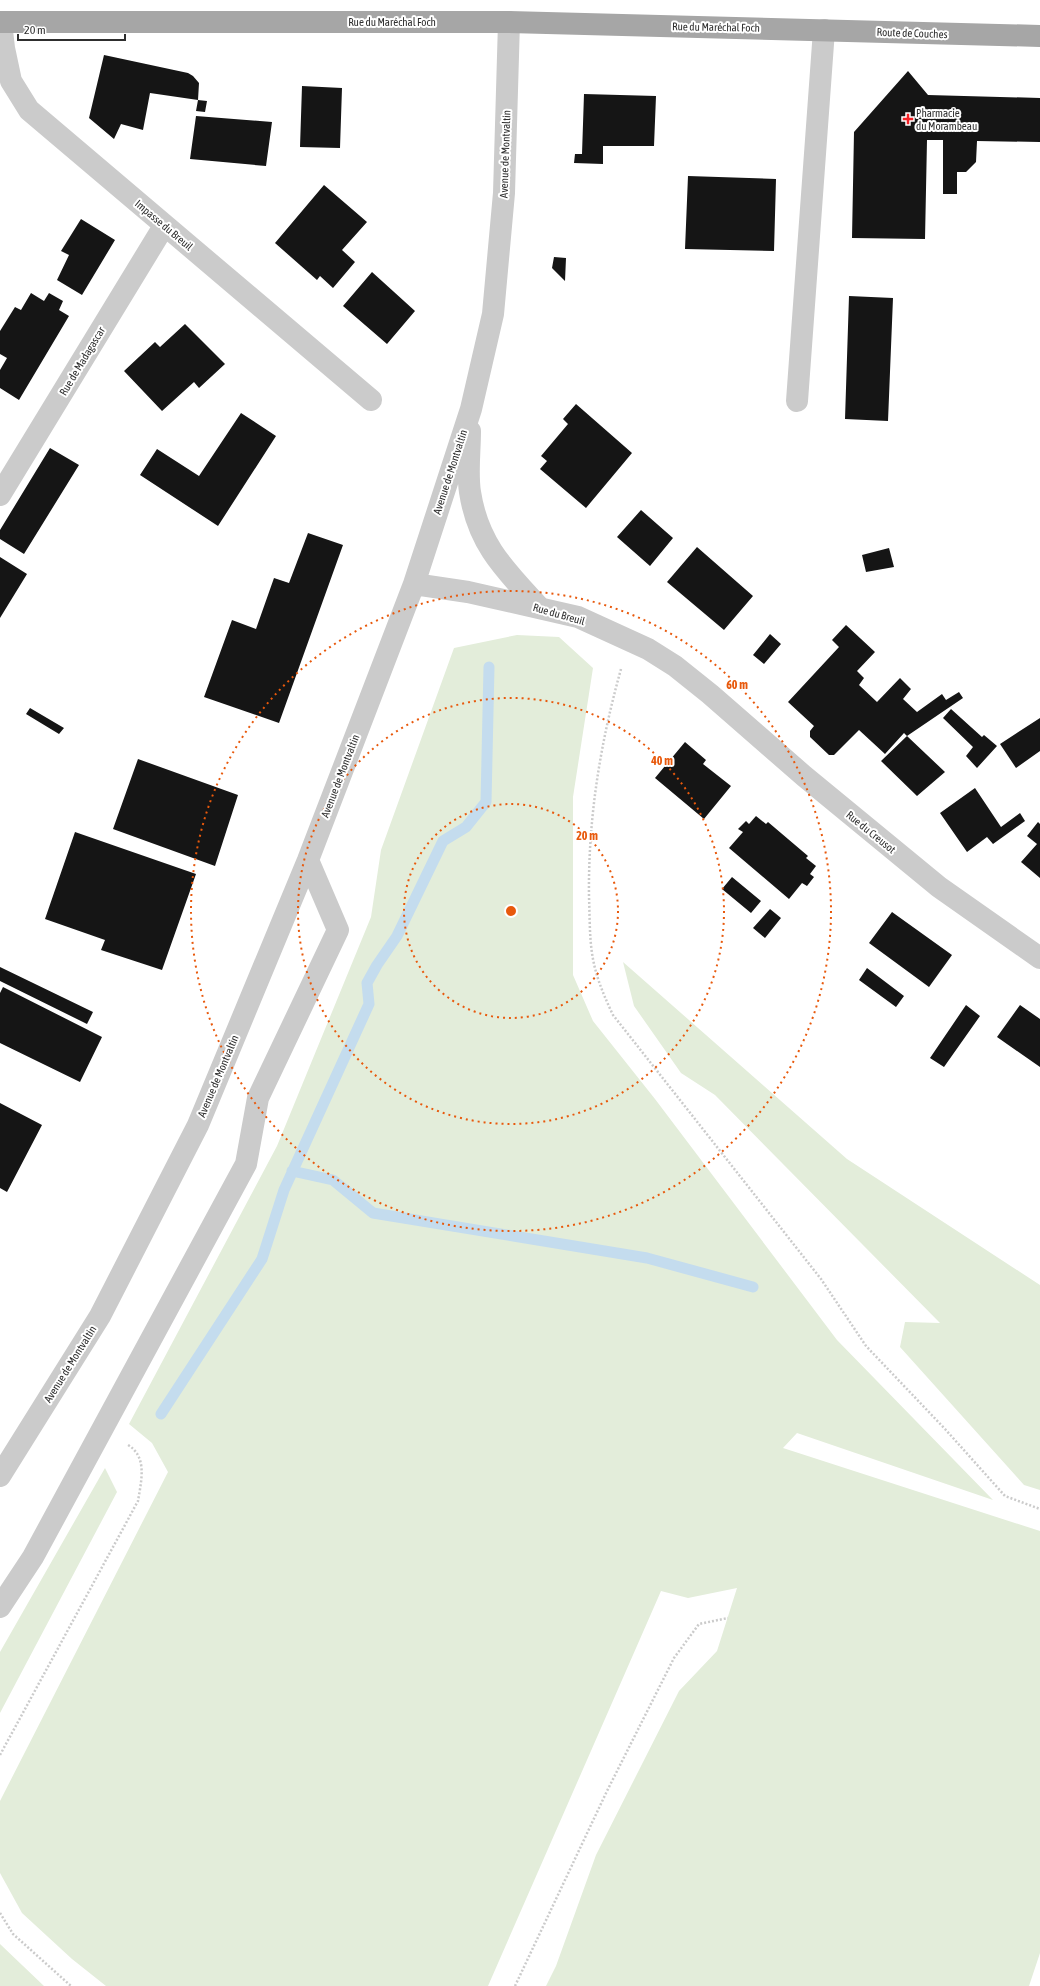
<svg xmlns="http://www.w3.org/2000/svg" width="1040" height="1986" viewBox="0 0 1040 1986" font-family="'Asap Condensed',sans-serif">
<rect width="100%" height="100%" fill="#fff"/>
<!-- green -->
<path fill="#e3edda" d="M517 635 559 637 593 668 573 797V975L593 1021 655 1099 837 1340 993 1500 797 1433 783 1448 1040 1531V1953L1029 1986H546L556 1966 596 1855 679 1691 717 1651 737 1588 688 1598 661 1591 488 1986H106L72 1959 22 1913 0 1873V1801L168 1472 152 1443 129 1424 277 1146 371 917 381 850 454 648Z
M623 962 847 1159 1040 1285V1490L1024 1485 900 1347 905 1322 940 1323 715 1095 681 1073 634 1006Z
M105 1468 117 1492 0 1713V1652Z
M0 1944 44 1986H0Z"/>
<g fill="none" stroke-linecap="round" stroke-linejoin="round">
<!-- stream -->
<path stroke="#c4dcee" stroke-width="11" d="M292 1171 333 1180 373 1213 647 1258 753 1287
M161 1414 262 1259 284 1190 369 1004 367 983 377 965 397 936 443 841 466 827 486 802 489 667"/>
</g>
<!-- building -->
<path fill="#151515" d="M104 55 188 73 193 76 199 83 198 100 150 93 143 130 121 124 114 139 89 118Z
M908 71 928 95 1040 98V142L977 141 976 162 966 172H957V194H943V140H927L925 239 852 238 854 132Z
M302 86 342 88 340 148 300 147Z
M584 94 656 96 654 146H603V164L574 163 575 154H582Z
M198 100 207 101 205 112 196 111Z
M196 116 272 122 266 166 190 159Z
M688 176 776 179 774 251 685 249Z
M324 185 367 222 342 250 355 262 333 288 320 276 317 280 275 243Z
M81 219 115 240 82 295 57 280 69 255 61 251Z
M554 257 566 258 565 281 552 268Z
M372 272 415 311 387 344 343 306Z
M31 293 44 301 49 293 63 301 59 310 69 316 19 400 0 388V370L7 358 0 354V331L15 307 21 310Z
M849 296 893 298 888 421 845 419Z
M185 324 225 364 199 388 194 382 162 411 124 371 155 342 160 347Z
M576 404 632 453 586 508 540 469 547 461 541 456 568 424 563 419Z
M241 413 276 436 218 526 140 475 157 449 199 476Z
M50 448 79 465 24 554 0 539V530Z
M641 510 673 538 650 566 617 537Z
M308 533 343 545 279 723 204 697 232 620 256 629 274 578 289 583Z
M697 547 753 596 724 630 667 582Z
M889 548 894 567 866 572 862 555Z
M0 557 27 574 0 618Z
M846 625 875 652 857 671 864 678 859 685 877 702 900 678 911 689 903 699 917 712 942 694 946 700 959 692 963 698 907 736 945 772 917 796 881 761 907 736 904 733 885 754 859 730 834 755H829L810 737V731L814 726 788 702 839 647 832 640Z
M770 634 781 644 764 664 753 655Z
M30 708 64 728 59 734 26 714Z
M951 709 982 737 984 735 997 746 977 768 966 756 973 747 943 718Z
M1040 718V751L1016 768 1000 744Z
M685 742 706 760 703 764 731 786 704 819 655 778Z
M138 759 238 795 215 866 113 829Z
M975 788 1001 827 1020 813 1025 821 993 844 987 837 967 852 940 813Z
M756 816 766 824 768 822 808 856 806 858 816 866 810 874 814 877 807 886 802 883 789 899 729 848 743 832 738 829 746 821 749 824Z
M1038 822 1040 824V878L1021 862 1037 844 1027 836Z
M75 832 196 874 162 970 101 950 105 940 45 919Z
M732 877 761 901 751 913 722 889Z
M770 909 781 918 765 938 753 928Z
M892 912 952 955 929 987 869 943Z
M0 967 93 1012 87 1024 0 981Z
M867 968 904 996 896 1007 859 980Z
M3 987 102 1037 80 1082 0 1043V993Z
M966 1005 980 1016 944 1067 930 1058Z
M1020 1005 1040 1019V1067L997 1037Z
M0 1103 42 1125 7 1192 0 1188Z"/>
<g fill="none" stroke-linecap="round" stroke-linejoin="round">
<!-- path -->
<path stroke="#cbcbcb" stroke-width="2.5" stroke-dasharray="2 2" stroke-linecap="butt" d="M621 669C600 744 588 819 589 897 590 919 589 942 594 964 598 982 605 998 613 1015L821 1279 866 1346 945 1429 1005 1496 1040 1509
M0 1755 138 1501C141 1482 148 1457 128 1445
M0 1913 13 1934 71 1986
M515 1986 607 1791 674 1658 699 1624 728 1618"/>
<!-- minor -->
<path stroke="#cbcbcb" stroke-width="22" d="M1 22 4 48 11 81 29 110 371 400
M797 401 824 30
M470 431C470 451 467 473 470 492 478 545 506 571 540 608
M0 495 164 226
M414 584 468 592 578 617 648 649 675 666 710 694 804 776 939 887 1040 958
M0 1476 100 1316 198 1125 308 860 414 584 471 409 493 314 504 193 509 22
M0 1607 33 1557 246 1164 258 1098 338 930 308 860"/>
<!-- major -->
<path stroke="#a6a6a6" stroke-width="22" d="M0 22H509L1040 36"/>
</g>
<!-- distance rings -->
<g fill="none" stroke="#e8590c" stroke-width="2" stroke-dasharray="2 4">
<circle cx="511" cy="911" r="107"/>
<circle cx="511" cy="911" r="213"/>
<circle cx="511" cy="911" r="320"/>
</g>
<!-- markers -->
<path fill="#f42125" stroke="#fff" stroke-width="1.5" d="M906 113h4v4h4v4h-4v4h-4v-4h-4v-4h4z"/>
<g text-anchor="middle" dominant-baseline="central" stroke-width="4" stroke-linejoin="round" paint-order="stroke">
<!-- street labels -->
<g font-size="11" fill="#2e2e2e" stroke="#fff">
<text x="392" y="22">Rue du Maréchal Foch</text>
<text transform="translate(716 27) rotate(1)">Rue du Maréchal Foch</text>
<text transform="translate(912 33) rotate(2)">Route de Couches</text>
<text transform="translate(505 154) rotate(-88)">Avenue de Montvaltin</text>
<text transform="translate(164 225) rotate(40)">Impasse du Breuil</text>
<text transform="translate(82 361) rotate(-59)">Rue de Madagascar</text>
<text transform="translate(450 472) rotate(-72)">Avenue de Montvaltin</text>
<text transform="translate(559 614) rotate(16)">Rue du Breuil</text>
<text transform="translate(340 776) rotate(-69)">Avenue de Montvaltin</text>
<text transform="translate(871 832) rotate(39)">Rue du Creusot</text>
<text transform="translate(218 1076) rotate(-67)">Avenue de Montvaltin</text>
<text transform="translate(70 1364) rotate(-58)">Avenue de Montvaltin</text>
</g>
<!-- poi labels -->
<g font-size="11" fill="#2e2e2e" stroke="#fff" text-anchor="start">
<text x="916" y="113">Pharmacie<tspan x="916" dy="13">du Morambeau</tspan></text>
</g>
</g>
<circle cx="511" cy="911" r="6" fill="#e8590c" stroke="#fff" stroke-width="2"/>
<g font-size="12" text-anchor="middle" font-weight="bold" fill="#e8590c" stroke="#fff" stroke-width="4" stroke-linejoin="round" paint-order="stroke">
<text x="737" y="689">60 m</text>
<text x="662" y="765">40 m</text>
<text x="587" y="840">20 m</text>
</g>
<!-- scale -->
<path d="M18 34v6h107v-6" fill="none" stroke="#2e2e2e" stroke-width="2"/>
<text x="24" y="34" font-size="12" fill="#2e2e2e" stroke="#ffffff" stroke-width="3" paint-order="stroke">20 m</text>
</svg>
